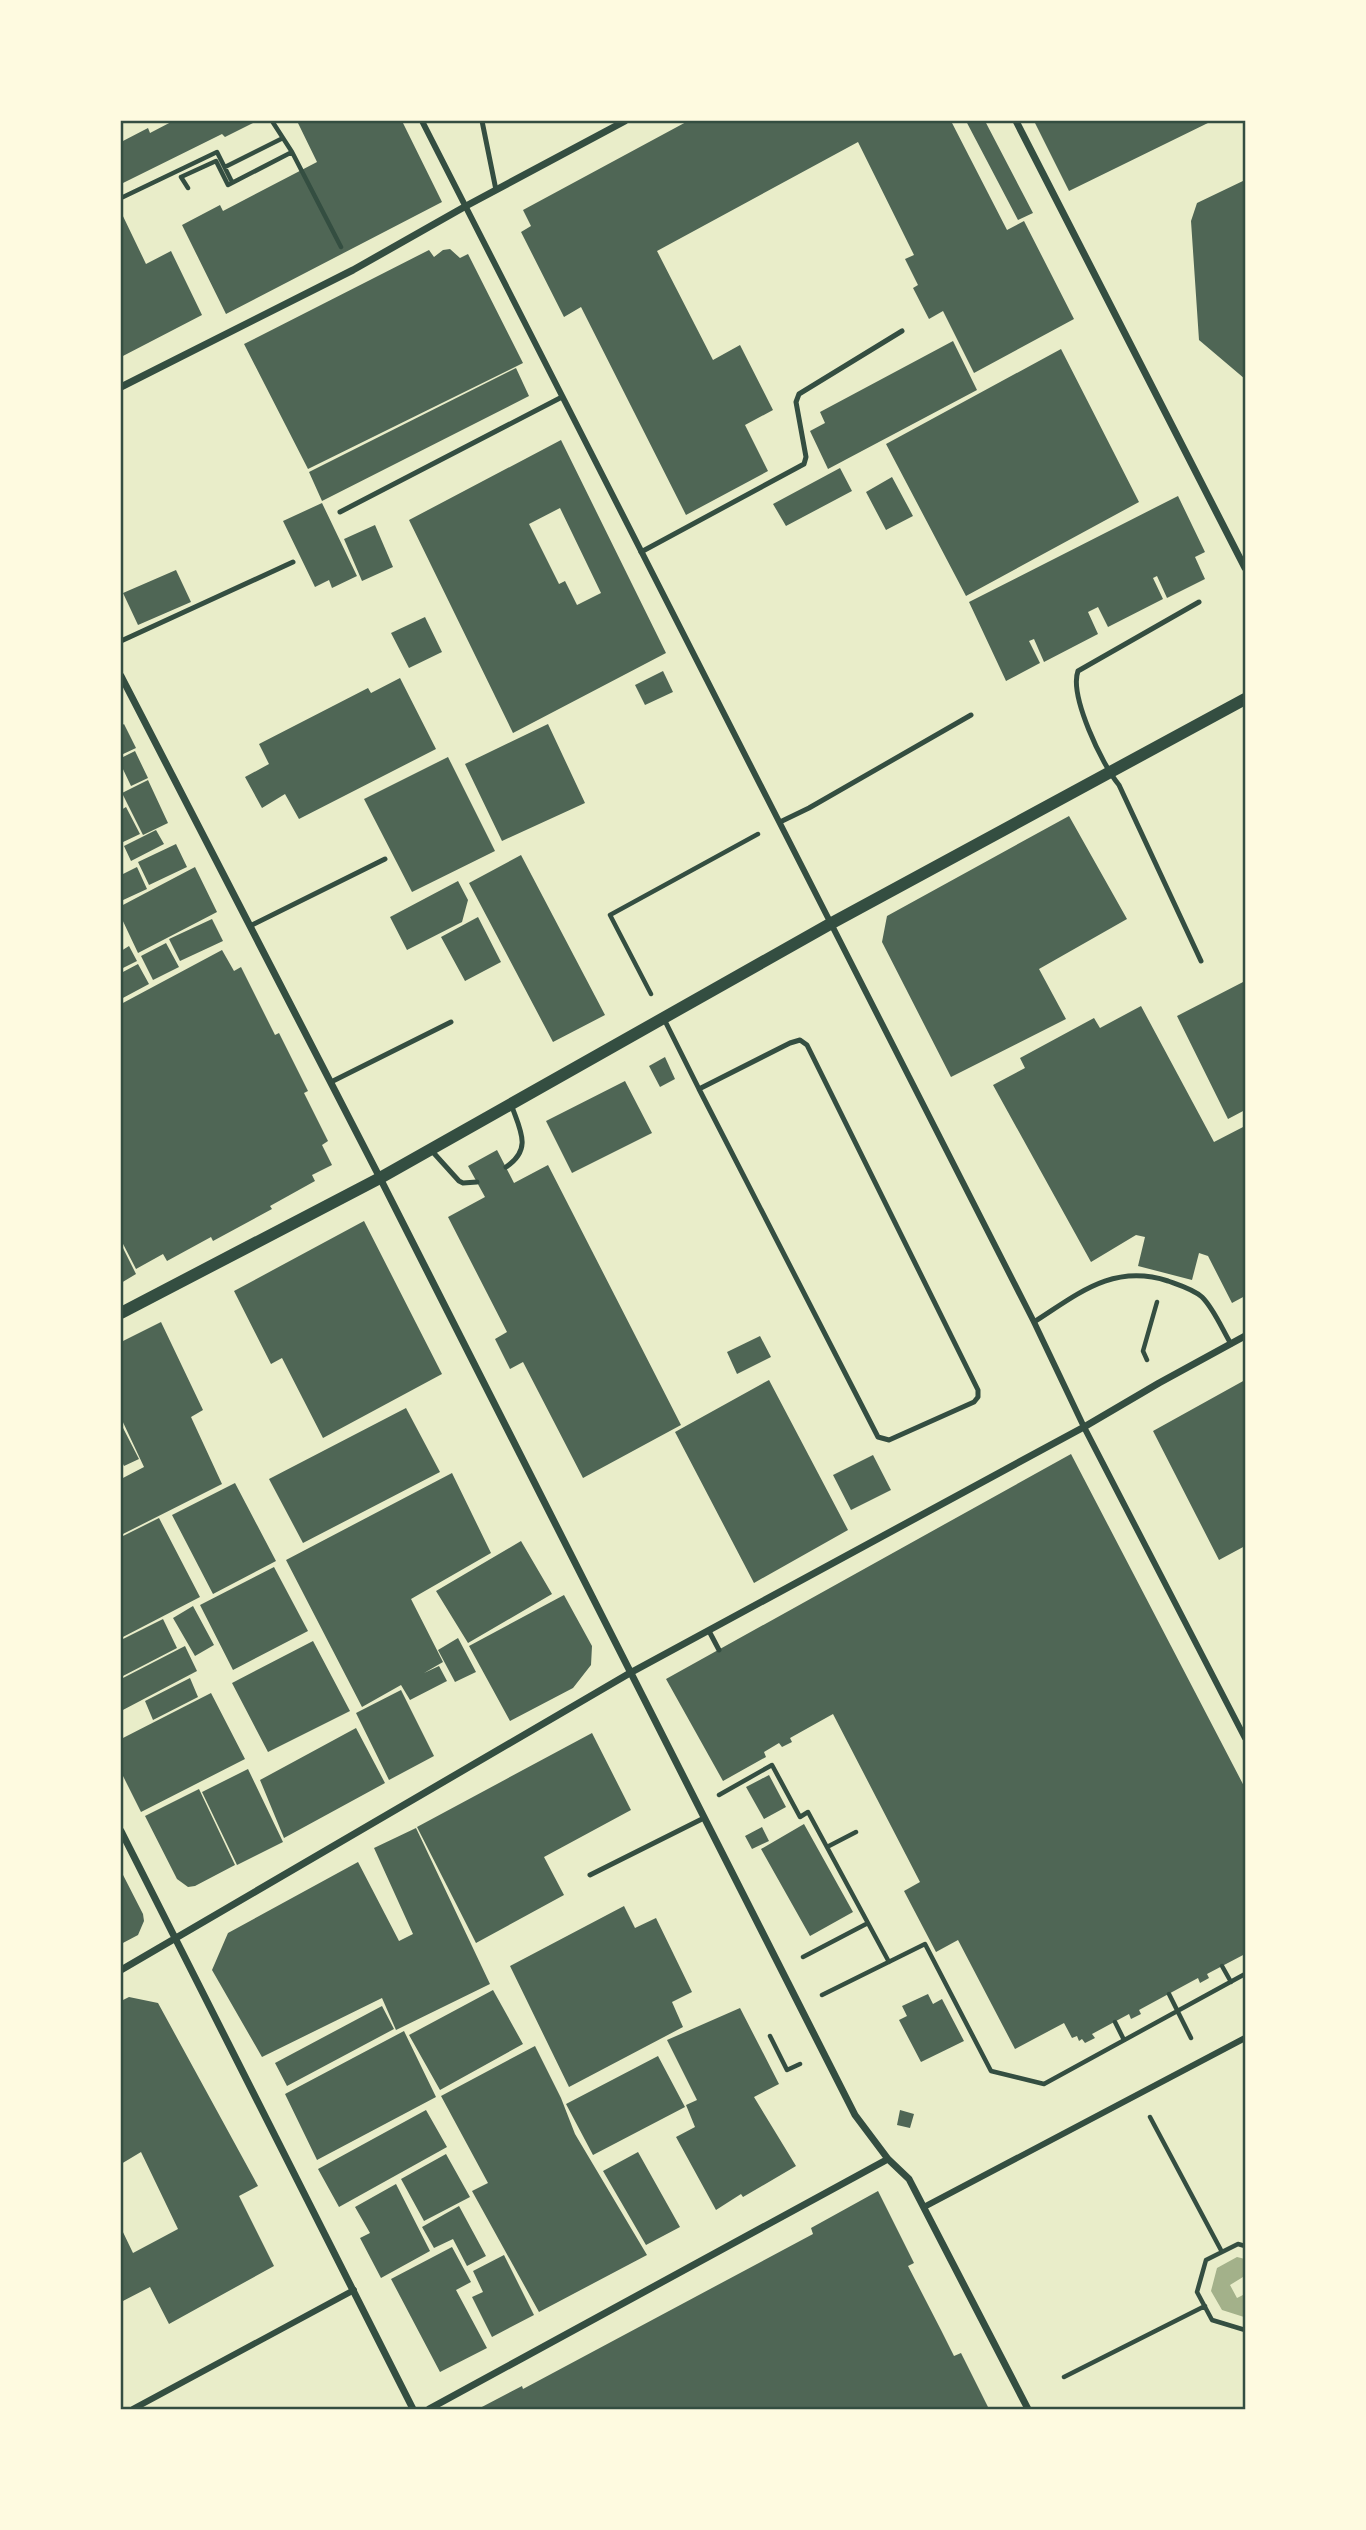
<svg xmlns="http://www.w3.org/2000/svg" width="1366" height="2530" viewBox="0 0 1366 2530" font-family="'Open Sans',sans-serif">
<rect width="100%" height="100%" fill="#e9edc9"/>
<!-- water -->
<path fill="#a3b18a" d="M1237 2257 1245 2259V2280L1243 2277 1230 2285 1237 2298 1245 2294 1244 2317 1222 2310 1211 2291 1217 2268Z"/>
<!-- building -->
<path fill="#4f6655" fill-rule="evenodd" d="M173 121H257L225 137 222 134 121 184V142L148 128 150 133Z
M297 121H402L442 202 226 314 182 225 220 205 223 211 317 162Z
M688 121H951L1007 230 1024 221 1074 319 974 373 943 311 929 319 913 288 918 285 905 259 914 255 858 142 657 251 713 360 740 345 773 410 745 425 768 471 686 515 581 307 564 317 521 232 531 226 523 210Z
M966 121H985L1033 213 1018 220Z
M1034 121H1212L1069 191Z
M1245 180V379L1199 340 1191 221 1197 203Z
M121 212 146 264 171 251 202 315 121 357Z
M450 249 460 258 468 254 523 363 308 469 244 344 429 250 434 257 443 250Z
M953 341 977 390 828 469 810 431 825 423 820 412Z
M1061 349 1139 502 966 596 886 444Z
M516 368 529 396 322 501 309 472Z
M561 440 666 653 513 733 409 520ZM560 508 601 593 577 605 565 581 559 584 529 524Z
M840 468 852 491 786 526 773 504Z
M892 477 913 516 886 530 866 492Z
M1178 496 1205 552 1195 557 1205 579 1167 598 1157 576 1153 578 1163 599 1108 627 1098 607 1088 612 1098 634 1044 662 1034 639 1029 641 1040 663 1006 681 969 602Z
M322 503 357 576 332 588 329 580 315 587 283 521Z
M375 525 393 567 362 581 344 539Z
M176 570 191 602 138 625 123 593Z
M425 617 442 652 409 668 391 633Z
M663 671 673 692 645 705 635 685Z
M400 678 436 749 299 819 285 794 262 808 245 777 269 764 259 744 368 688 371 693Z
M124 724 136 748 121 755V726Z
M548 724 585 803 502 841 465 764Z
M135 751 148 778 131 786 121 765V758Z
M448 757 495 851 412 892 364 799Z
M148 780 168 823 143 835 122 793Z
M126 807 140 834 121 843V810Z
M1069 816 1127 919 1039 969 1066 1019 951 1077 882 942 887 916Z
M156 830 164 844 131 861 124 846Z
M176 844 187 867 149 885 138 862Z
M521 855 605 1015 553 1042 469 883Z
M137 867 147 889 121 901V875Z
M195 867 217 912 138 953 121 917V906Z
M458 881 468 900 462 922 407 950 390 917Z
M478 917 501 962 465 981 441 937Z
M212 919 223 941 180 961 169 939Z
M166 943 179 967 153 980 141 956Z
M129 946 137 961 121 969V951Z
M222 950 234 971 241 967 275 1035 279 1033 308 1091 304 1093 328 1141 322 1145 332 1165 312 1175 315 1181 270 1206 272 1209 213 1241 211 1237 167 1261 163 1254 136 1269 121 1240V1004Z
M138 964 149 984 121 999V973Z
M1245 981V1110L1228 1119 1177 1016Z
M1141 1006 1214 1142 1245 1126V1296L1232 1303 1208 1256 1199 1253 1192 1280 1138 1266 1145 1237 1136 1235 1091 1262 993 1085 1025 1068 1020 1058 1094 1018 1100 1028Z
M665 1057 675 1079 660 1087 649 1066Z
M625 1081 652 1133 572 1173 546 1121Z
M497 1150 514 1183 548 1165 681 1425 583 1478 523 1362 510 1369 495 1339 507 1332 448 1217 485 1197 468 1166Z
M364 1221 442 1374 323 1438 282 1358 271 1364 234 1291Z
M121 1244 136 1274 121 1283Z
M161 1322 203 1410 191 1417 222 1484 121 1535V1479L144 1467 121 1418V1342Z
M760 1336 771 1357 737 1374 727 1352Z
M769 1380 848 1530 754 1583 675 1432Z
M1245 1380V1546L1219 1560 1153 1431Z
M406 1408 440 1472 303 1543 269 1479Z
M121 1424 139 1459 124 1466 121 1460Z
M1071 1454 1245 1788V1954L1207 1974 1209 1978 1200 1983 1198 1978 1139 2010 1141 2014 1131 2019 1129 2014 1092 2034 1095 2038 1085 2043 1082 2039 1079 2041 1077 2036 1072 2038 1064 2023 1015 2049 958 1940 936 1952 904 1891 920 1882 833 1714 790 1738 792 1742 782 1747 779 1743 764 1752 766 1757 723 1781 666 1679Z
M873 1455 891 1490 851 1510 833 1475Z
M452 1473 491 1553 411 1599 443 1662 424 1673 439 1666 447 1681 410 1700 401 1685 362 1707 286 1560Z
M235 1483 276 1561 213 1594 172 1515Z
M159 1518 200 1597 121 1638V1537Z
M521 1541 552 1594 468 1643 436 1591Z
M274 1567 308 1631 233 1670 200 1605Z
M564 1595 592 1646 591 1665 573 1688 510 1721 469 1646Z
M193 1606 214 1645 195 1656 173 1618Z
M163 1619 177 1648 121 1677V1640Z
M458 1638 476 1672 455 1682 438 1650Z
M313 1641 350 1711 268 1752 232 1683Z
M185 1646 197 1671 121 1711V1679Z
M190 1678 198 1697 153 1720 145 1701Z
M401 1690 434 1756 389 1780 356 1713Z
M211 1693 245 1759 141 1812 121 1772V1739Z
M356 1728 385 1783 284 1838 260 1780Z
M592 1733 631 1810 544 1857 564 1895 476 1943 417 1827Z
M248 1769 283 1842 237 1865 202 1792Z
M769 1775 786 1807 764 1819 746 1787Z
M199 1789 235 1865 195 1886 188 1887 177 1879 145 1816Z
M804 1824 853 1912 810 1936 761 1849Z
M762 1827 769 1841 752 1849 745 1836Z
M416 1828 490 1984 396 2030 382 1998 262 2057 212 1970 228 1933 358 1862 399 1941 413 1934 374 1848Z
M121 1871 143 1914 144 1921 138 1935 121 1944Z
M624 1906 635 1928 656 1918 692 1992 672 2002 683 2027 569 2087 510 1966Z
M493 1990 523 2044 440 2090 409 2035Z
M928 1994 933 2004 942 1999 964 2041 921 2062 899 2020 907 2016 902 2006Z
M129 1997 158 2003 258 2186 239 2196 274 2266 169 2324 150 2287 121 2302V2228L133 2253 178 2229 141 2152 121 2164V2001Z
M382 2006 394 2029 287 2086 275 2063Z
M740 2008 779 2084 754 2097 796 2166 743 2197 741 2194 716 2210 676 2137 695 2127 686 2105 697 2100 667 2040Z
M404 2031 436 2097 317 2160 285 2094Z
M535 2046 561 2098 575 2134 647 2255 539 2312 472 2191 488 2183 441 2096Z
M658 2056 685 2107 593 2155 566 2104Z
M426 2110 447 2147 339 2207 318 2169Z
M900 2110 914 2114 910 2128 897 2125Z
M638 2152 680 2227 646 2245 603 2171Z
M446 2154 470 2197 424 2221 401 2179Z
M396 2184 430 2251 381 2278 360 2238 370 2233 355 2207Z
M878 2191 914 2263 908 2266 941 2330 954 2356 961 2353 989 2409H478L522 2386 523 2389 813 2234 811 2228Z
M459 2206 486 2256 467 2266 453 2239 434 2248 422 2227Z
M452 2247 471 2282 456 2290 487 2348 440 2372 391 2279Z
M504 2255 534 2315 492 2337 472 2297 483 2292 473 2271Z"/>
<g fill="none" stroke-linecap="round" stroke-linejoin="round">
<!-- path -->
<path stroke="#344e41" stroke-width="4.5" d="M272 121 292 152 341 247
M225 167 283 138
M188 188 181 177 216 161 228 185 292 152
M121 198 217 152 232 182
M651 994 610 915 758 834
M1147 1360 1143 1351 1157 1302
M719 1795 772 1765 800 1817 808 1812 889 1962
M827 1847 856 1832
M803 1957 868 1923
M1222 1966 1231 1982
M1169 1994 1191 2038
M822 1995 925 1944 991 2071 1044 2084 1245 1974
M1115 2022 1124 2040
M770 2036 787 2070 800 2064
M1150 2117 1222 2252
M1245 2246 1238 2244 1206 2260 1197 2292 1212 2320 1245 2330
M1064 2377 1205 2306"/>
<!-- service -->
<path stroke="#344e41" stroke-width="5" d="M482 121 496 190
M340 512 562 397
M641 552 804 464 806 457 796 402 799 394 902 331
M1199 602 1078 671C1069 695 1102 765 1119 785L1201 961
M121 641 293 562
M780 822 809 808 971 715
M250 926 385 859
M664 1019 699 1089
M800 1040 807 1045 978 1390V1397L974 1402 889 1440 878 1437 699 1089 790 1043Z
M331 1082 451 1022
M431 1150 459 1181 463 1183 477 1182
M506 1167C533 1149 520 1130 511 1104
M1034 1322C1078 1294 1113 1263 1168 1281 1179 1285 1193 1289 1202 1297 1214 1309 1222 1329 1231 1344
M709 1631 719 1650
M590 1875 704 1818"/>
<!-- pedestrian -->
<path stroke="#344e41" stroke-width="6" d="M422 121 1034 1322 1084 1427 1245 1738
M924 2207 1245 2038
M133 2409 354 2290"/>
<!-- minor -->
<path stroke="#344e41" stroke-width="7" d="M1016 121 1245 568
M121 387 353 270 466 206 625 121
M121 676 380 1178 855 2115 888 2159 909 2179 1028 2409
M121 1831 413 2409
M121 1970 630 1673 1084 1427 1159 1383 1245 1336
M429 2409 888 2159"/>
<!-- tertiary -->
<path stroke="#344e41" stroke-width="12" d="M121 1313 380 1178 830 924 1245 699"/>
</g>
<!-- border -->
<rect width="1366" height="2530" fill="none" stroke="#fefae0" stroke-width="245"/>
<rect x="122" y="122" width="1122" height="2286" fill="none" stroke="#344e41" stroke-width="2.5"/>
</svg>
